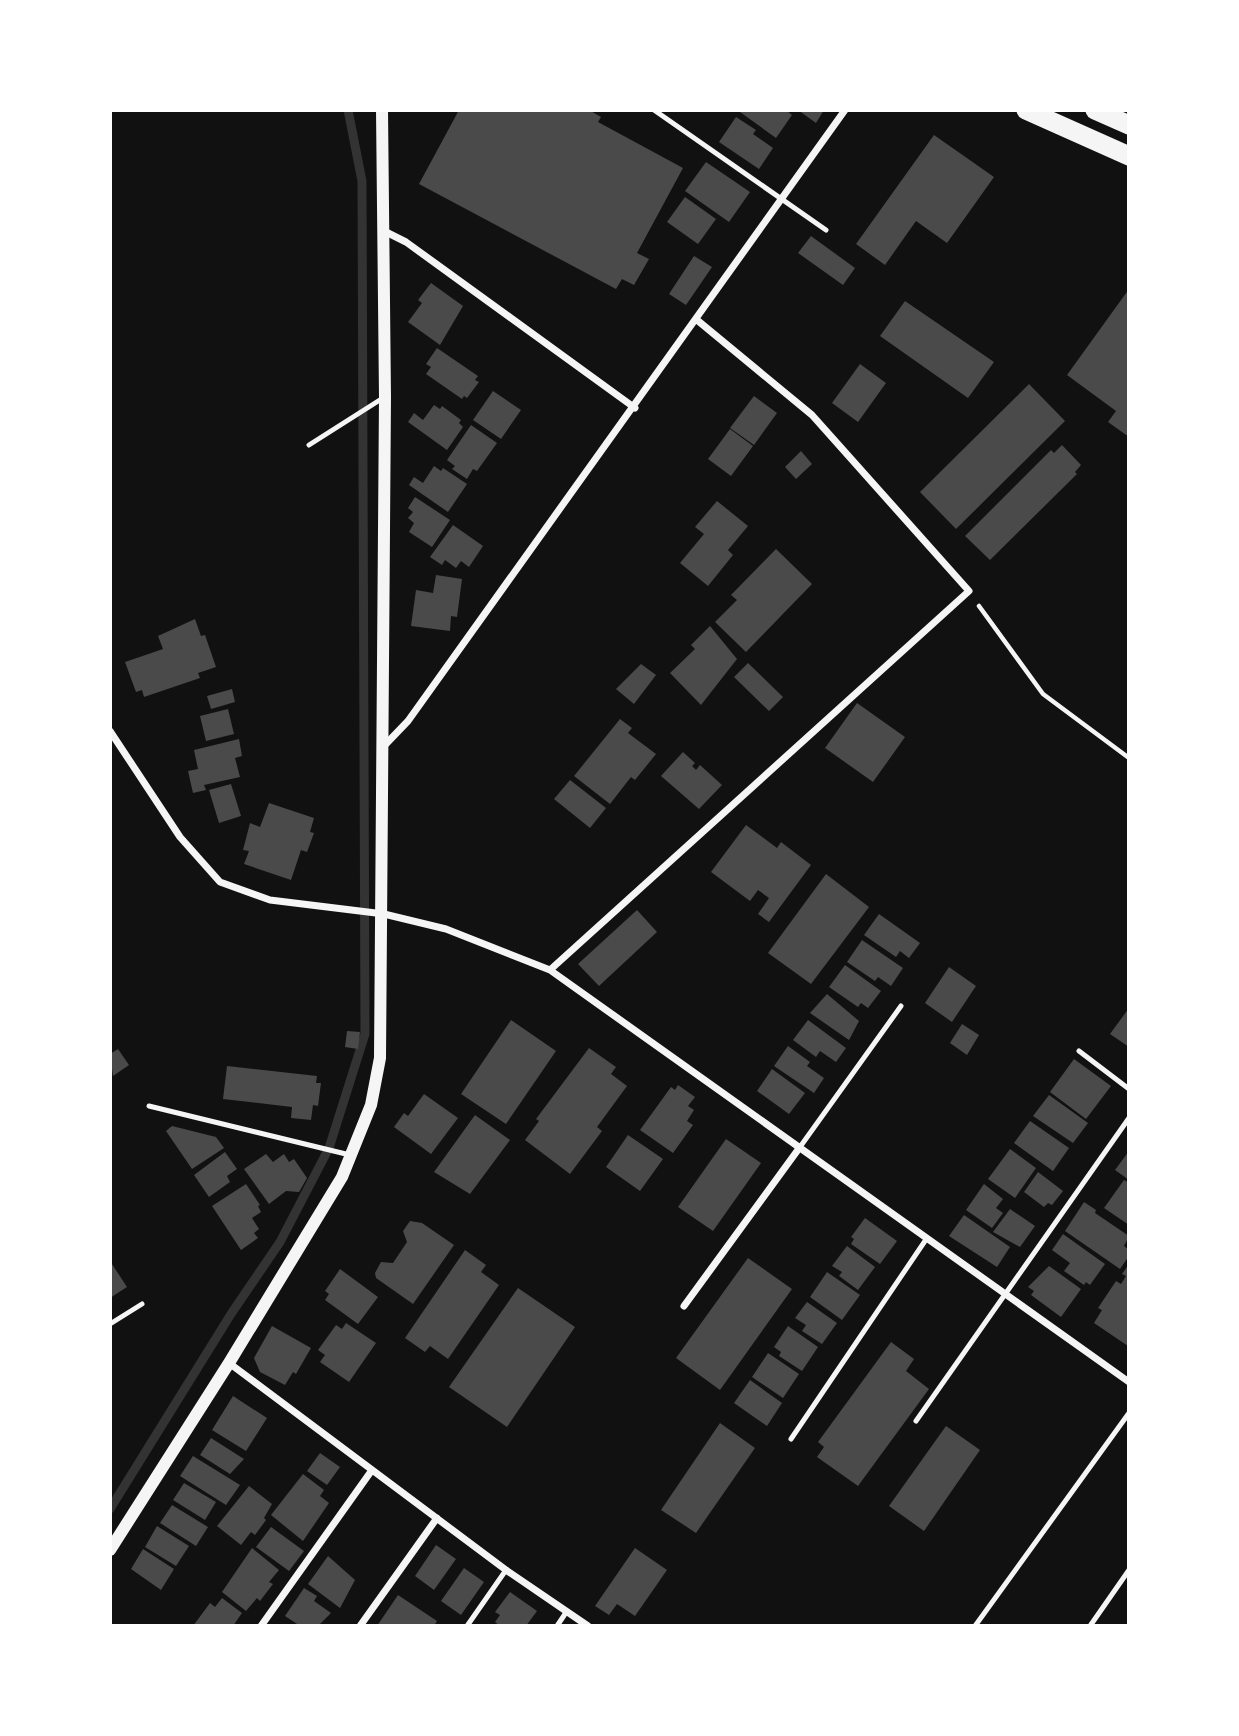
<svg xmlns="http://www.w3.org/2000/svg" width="1239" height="1736" viewBox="0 0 1239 1736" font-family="'PT Sans Narrow',sans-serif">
<rect width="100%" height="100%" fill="#111"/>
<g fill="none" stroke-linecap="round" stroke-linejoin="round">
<!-- stream -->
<path stroke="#333" stroke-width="9" d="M110 1509 231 1314 280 1242 329 1148 365 1034 362 181 348 110"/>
</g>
<!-- building -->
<path fill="#4a4a4a" d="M459 110H589L601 117 598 122 683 168 637 253 649 259 634 285 622 279 616 289 419 184Z
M742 110H786L792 115 776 138 740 112Z
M798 110H824L816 123Z
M736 117 756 130 753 134 773 148 759 169 719 142Z
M934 135 994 177 947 243 916 221 885 265 856 244Z
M706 162 750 192 729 222 685 191Z
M685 197 716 219 698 244 667 222Z
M811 236 855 268 843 285 798 253Z
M694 256 712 267 686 305 669 294Z
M431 283 463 306 440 345 408 322 422 303 418 300Z
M1129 289V437L1108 422 1116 411 1067 375Z
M905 301 994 362 968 398 880 336Z
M437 348 478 376 475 380 479 382 467 398 464 396 462 399 426 374 431 367 426 364Z
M860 364 886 383 858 422 832 403Z
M1029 384 1065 421 956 529 920 492Z
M493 391 521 410 501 439 473 420Z
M754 396 777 413 754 445 730 428Z
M434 405 440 409 442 406 461 420 459 423 463 427 447 450 408 422 414 413 423 420Z
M471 425 497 443 477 471 473 469 467 479 452 469 455 466 447 460Z
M730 429 753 446 731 476 708 459Z
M1062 445 1081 465 1075 472 1077 474 990 560 965 536 1051 450 1054 453Z
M801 451 812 464 796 479 785 467Z
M434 466 441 471 443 468 467 484 448 512 409 485 414 477 423 483Z
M415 497 450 520 432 547 409 532 414 523 408 518 413 512 408 508Z
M717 501 748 526 728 550 733 555 708 586 680 563 704 534 695 527Z
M453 525 483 546 469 567 461 561 456 568 445 560 442 565 430 557Z
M776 549 812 584 746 652 715 622 737 600 731 595Z
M436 575 462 579 457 617 451 616 450 631 411 626 416 590 433 593Z
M195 619 201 636 205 635 216 667 198 673 200 678 144 697 142 690 136 692 125 662 163 649 158 636Z
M710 626 737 659 701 705 670 673 695 649 691 645Z
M748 663 783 697 769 711 734 677Z
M641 664 656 675 634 704 616 689Z
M232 689 235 702 211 709 207 696Z
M857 703 905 737 873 782 825 748Z
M228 709 234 734 206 741 200 716Z
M620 719 632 728 628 733 656 754 635 780 631 777 610 804 574 776Z
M239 739 242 756 235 758 240 777 204 785 206 790 193 793 188 771 198 769 194 750Z
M683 752 695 763 692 766 696 770 700 765 722 785 699 809 661 776Z
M570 780 606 808 590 828 554 799Z
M231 784 241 816 219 823 209 790Z
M269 803 314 818 310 832 314 833 307 852 301 850 291 880 244 864 249 851 243 850 250 823 260 827Z
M746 825 777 848 781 842 811 865 769 922 758 914 769 898 758 890 750 901 711 872Z
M826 874 869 907 811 984 768 953Z
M637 910 657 932 599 986 578 964Z
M879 914 920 943 909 958 900 951 896 957 864 935Z
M862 940 903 968 891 986 878 977 875 981 847 962Z
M845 965 881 991 868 1008 861 1003 858 1007 829 987Z
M949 967 976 986 952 1022 925 1003Z
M827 994 859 1021 849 1040 810 1013Z
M1129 1008V1047L1110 1034Z
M511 1020 556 1051 506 1124 461 1094Z
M808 1020 846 1048 836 1062 820 1051 816 1057 793 1040Z
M962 1024 979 1035 967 1055 950 1043Z
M347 1031 360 1032 358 1049 345 1047Z
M788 1046 810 1062 807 1066 824 1078 814 1093 774 1066Z
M589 1048 616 1067 611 1074 627 1086 597 1127 602 1131 570 1174 525 1140 539 1121 536 1119Z
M118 1049 129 1065 113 1076 110 1054Z
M1074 1059 1111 1086 1086 1119 1050 1092Z
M227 1066 317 1076 316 1083H321L318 1106 313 1105 311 1120 291 1118 292 1107 223 1099Z
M772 1069 805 1093 789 1114 757 1091Z
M678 1085 695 1097 688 1106 694 1110 687 1121 693 1125 673 1153 640 1130 671 1087 675 1090Z
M424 1094 458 1118 431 1154 394 1127 404 1113 408 1116Z
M1049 1095 1088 1123 1073 1143 1033 1116Z
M475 1115 510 1140 470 1194 434 1172Z
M1030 1121 1069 1148 1053 1171 1014 1143Z
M172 1126 216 1137 224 1148 192 1169 166 1131Z
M628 1135 663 1159 640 1191 606 1167Z
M726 1139 761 1163 713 1231 678 1207Z
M1010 1149 1036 1168 1015 1198 988 1179Z
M1129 1151V1180L1115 1170Z
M225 1152 237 1169 227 1176 230 1182 209 1197 194 1175Z
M266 1154 273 1162 284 1154 289 1162 294 1159 307 1178 299 1192 286 1191 269 1204 244 1169Z
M1038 1172 1063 1191 1052 1205 1048 1203 1044 1207 1024 1192Z
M1124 1180 1129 1183V1225L1104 1208Z
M246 1184 260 1205 258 1206 261 1212 252 1218 259 1229 254 1233 258 1238 241 1250 212 1206Z
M984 1184 1003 1199 996 1208 1003 1213 992 1228 966 1210Z
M1084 1202 1096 1210 1095 1213 1129 1236 1124 1246 1129 1250V1256L1120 1269 1065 1231Z
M1010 1209 1035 1226 1020 1247 993 1232Z
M964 1215 1010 1247 997 1267 949 1236Z
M865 1218 897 1241 880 1264 851 1244 854 1239 851 1237Z
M410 1221 422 1223 454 1245 413 1304 376 1278 375 1273 381 1262 393 1263 407 1242 403 1231Z
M1063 1234 1105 1264 1090 1285 1086 1282 1084 1285 1064 1271 1070 1263 1052 1250Z
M847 1246 875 1267 858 1290 839 1276 842 1272 832 1266Z
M465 1250 486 1265 481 1272 499 1285 448 1359 430 1346 425 1352 405 1338Z
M748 1258 792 1289 720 1390 676 1358Z
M110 1261 127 1287 110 1298Z
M1129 1264V1345L1128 1346 1094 1323 1102 1310 1098 1308 1116 1281 1121 1284 1126 1276 1122 1274Z
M1049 1266 1081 1289 1061 1317 1031 1295 1034 1291 1028 1287Z
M340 1269 378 1297 358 1324 325 1300 329 1294 325 1291Z
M827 1272 860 1295 842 1320 810 1297Z
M518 1288 575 1327 507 1427 449 1387Z
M807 1302 837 1323 822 1344 802 1331 806 1325 795 1318Z
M346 1323 376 1343 349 1382 320 1362 325 1355 318 1350 336 1325 342 1329Z
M272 1326 311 1348 296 1374 293 1372 285 1385 260 1372 254 1358Z
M788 1326 818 1347 802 1371 779 1356 781 1352 774 1347Z
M891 1342 914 1359 906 1371 929 1389 858 1486 817 1457 824 1447 818 1442Z
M768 1353 799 1374 783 1398 752 1377Z
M750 1380 782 1403 767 1426 734 1403Z
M233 1396 267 1418 246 1451 212 1430Z
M720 1423 755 1448 696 1533 661 1510Z
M946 1426 980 1450 924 1531 889 1506Z
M211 1438 244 1459 230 1474 200 1455Z
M320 1453 340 1467 327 1485 307 1471Z
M193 1456 240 1485 226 1505 180 1476Z
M303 1474 324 1490 320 1496 329 1503 303 1541 271 1515Z
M184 1483 216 1502 205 1520 173 1500Z
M249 1486 272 1504 264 1518 266 1520 255 1535 251 1532 241 1545 217 1526Z
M172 1505 208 1527 196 1546 160 1523Z
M157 1526 189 1546 176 1566 145 1547Z
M271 1527 304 1551 289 1571 256 1547Z
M436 1545 456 1559 434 1590 415 1576Z
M252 1548 279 1570 269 1582 273 1584 260 1601 257 1598 246 1611 222 1592Z
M635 1548 667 1570 635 1616 617 1604 609 1615 595 1606Z
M143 1549 174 1569 161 1590 131 1569Z
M328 1556 355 1580 340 1608 308 1584Z
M464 1568 484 1582 461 1615 441 1601Z
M304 1588 317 1596 314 1601 331 1613 318 1626H300L285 1616Z
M510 1592 537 1611 526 1626H500L495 1622 500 1615 495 1612Z
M398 1595 437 1621 434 1626H377Z
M222 1598 242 1613 233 1626H193L210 1603 215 1607Z"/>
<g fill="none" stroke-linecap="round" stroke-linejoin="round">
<!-- path -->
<path stroke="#f5f5f5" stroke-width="4.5" d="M979 606 1043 694 1129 758"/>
<!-- service -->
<path stroke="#f5f5f5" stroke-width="5" d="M654 110 826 230
M309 445 383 398
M1079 1051 1129 1089
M149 1106 350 1155
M800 1147 901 1006
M110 1324 142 1304
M916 1421 1129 1118
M791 1439 927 1238
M467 1626 506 1570
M557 1626 567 1611
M975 1626 1129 1413
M1090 1626 1129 1570"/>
<!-- minor -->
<path stroke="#f5f5f5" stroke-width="7" d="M384 231 406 242 635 408
M110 731 180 837 220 882 270 900 384 914 446 929 550 970 1129 1382
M384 746 408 721 845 110
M550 970 969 591 812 415 697 320
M684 1306 800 1147
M229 1363 506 1570 588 1626
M261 1626 372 1470
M360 1626 437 1518"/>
<!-- tertiary -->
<path stroke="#f5f5f5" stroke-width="12" d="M110 1550 229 1363 342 1177 371 1105 380 1058 385 397 382 110"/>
<!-- trunk -->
<path stroke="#f5f5f5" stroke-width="19" d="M1026 110 1129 156
M1095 110 1129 125"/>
</g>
<!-- border -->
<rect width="1239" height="1736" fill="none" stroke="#ffffff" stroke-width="224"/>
</svg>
